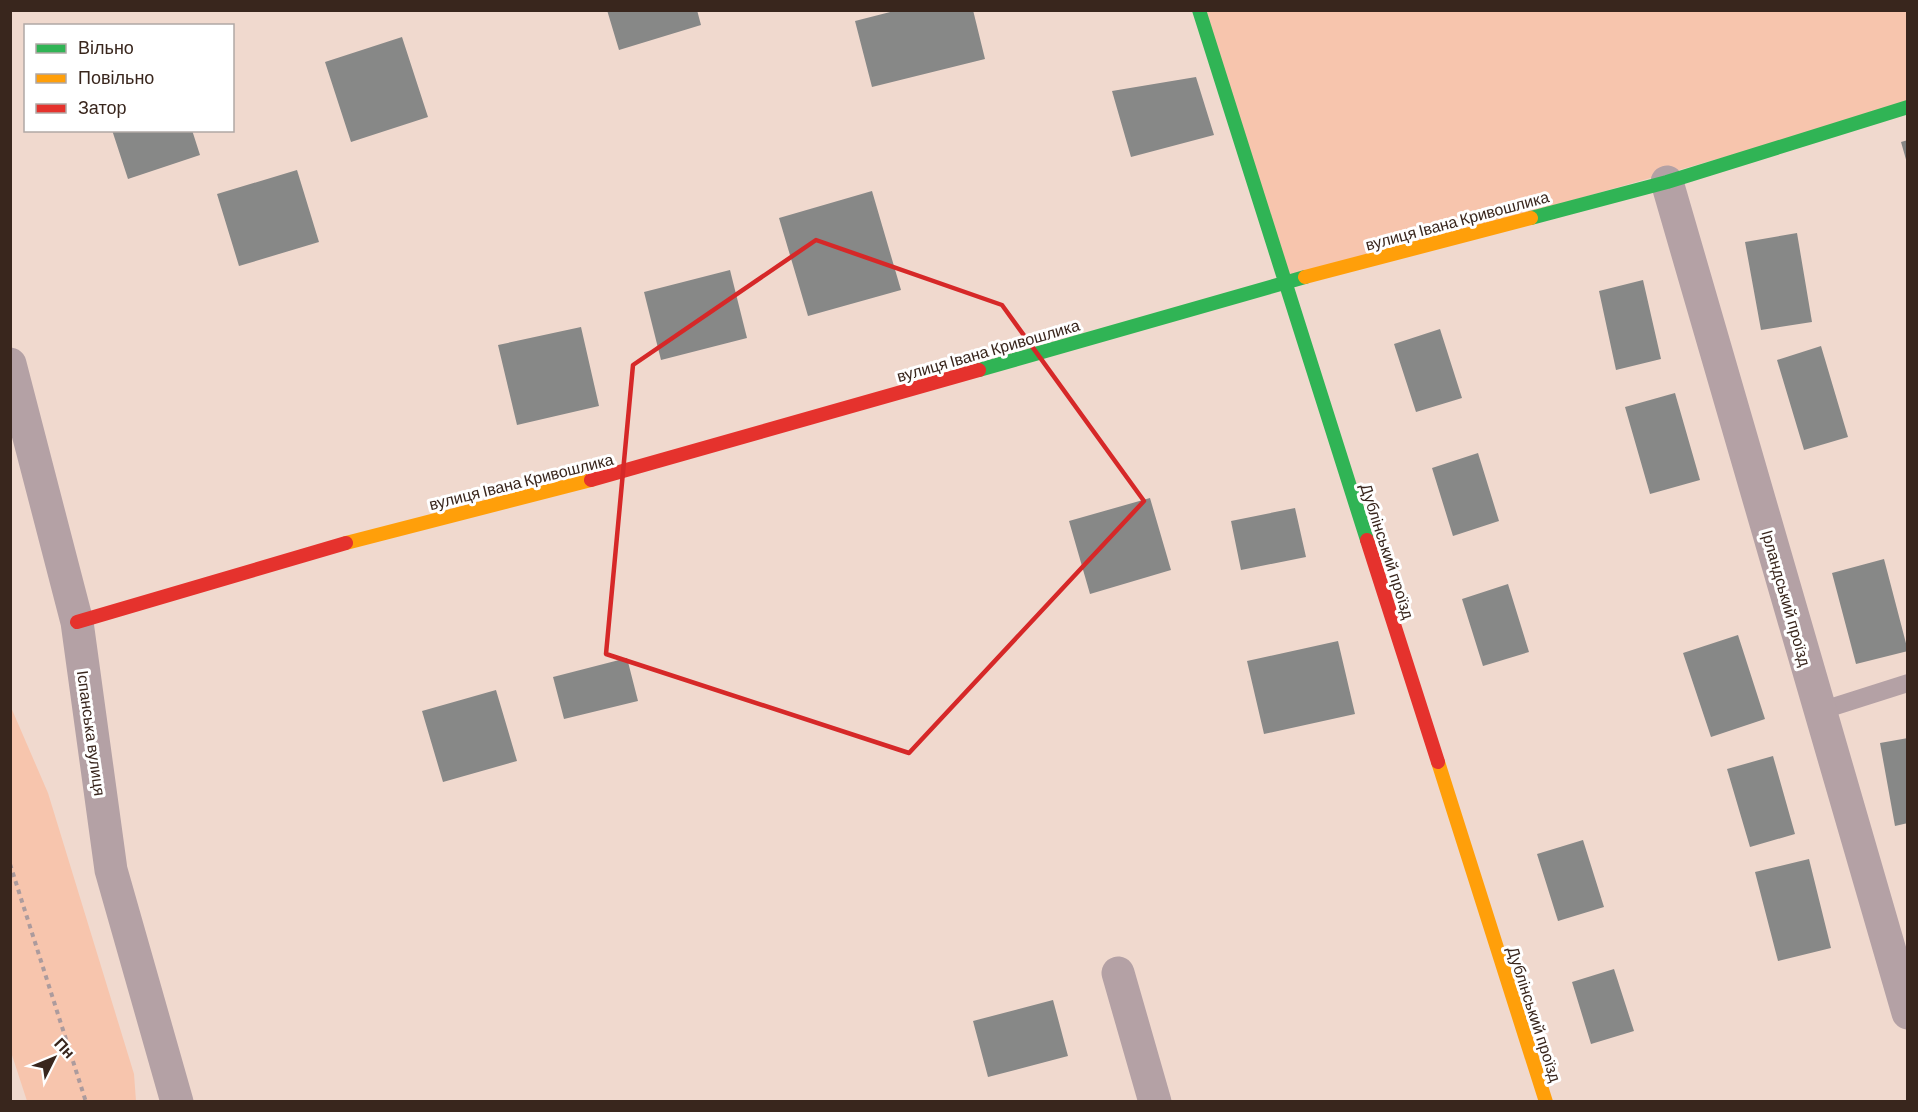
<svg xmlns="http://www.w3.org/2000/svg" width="1918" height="1112" viewBox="0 0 1918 1112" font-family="Barlow,sans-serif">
<rect width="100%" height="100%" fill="#f0d9ce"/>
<!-- green -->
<path fill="#f7c5ad" d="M1199 11H1907V105L1285 282Z
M10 705 48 793 134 1074 136 1101H27L10 1049Z"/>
<!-- building -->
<path fill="#878887" d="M607 10H697L701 25 619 50Z
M898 10H973L985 59 872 87 855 21Z
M402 37 428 117 351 142 325 62Z
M1196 77 1214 135 1131 157 1112 91Z
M112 130H192L200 155 128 179Z
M1908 140V163H1907L1901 142Z
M297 170 319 242 239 266 217 194Z
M872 191 901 290 808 316 779 218Z
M1797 233 1812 322 1761 330 1745 242Z
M730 270 747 338 661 360 644 292Z
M1643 280 1661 359 1616 370 1599 291Z
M581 327 599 406 517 425 498 345Z
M1440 329 1462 398 1416 412 1394 344Z
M1821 346 1848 437 1804 450 1777 360Z
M1675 393 1700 480 1650 494 1625 407Z
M1478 453 1499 521 1453 536 1432 468Z
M1150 498 1171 570 1090 594 1069 521Z
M1295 508 1306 557 1241 570 1231 521Z
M1884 559 1908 651 1856 664 1832 573Z
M1508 584 1529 652 1483 666 1462 599Z
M1738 635 1765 719 1711 737 1683 653Z
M1338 641 1355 714 1264 734 1247 661Z
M627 658 638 701 564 719 553 677Z
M496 690 517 761 443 782 422 711Z
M1908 738V823L1895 826 1880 743Z
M1773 756 1795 834 1750 847 1727 769Z
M1583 840 1604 907 1558 921 1537 854Z
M1809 859 1831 948 1778 961 1755 872Z
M1614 969 1634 1031 1591 1044 1572 982Z
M1053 1000 1068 1056 988 1077 973 1021Z"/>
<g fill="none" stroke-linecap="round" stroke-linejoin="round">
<!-- path -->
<path stroke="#ac9b9d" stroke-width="4" stroke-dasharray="4.5 4.5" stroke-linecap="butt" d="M10 864 86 1102"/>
<!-- lane -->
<path stroke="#b4a1a5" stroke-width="18" d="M1820 711 1908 683"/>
<!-- street -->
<path stroke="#b4a1a5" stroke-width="33" d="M1667 182 1908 1013
M10 364 77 622 111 870 177 1102
M1118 973 1155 1102"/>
<!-- fast -->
<path stroke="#30b455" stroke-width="14" d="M1199 10 1367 540
M1531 218 1667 182 1908 107
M979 370 1305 277"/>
<!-- slow -->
<path stroke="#ff9f0a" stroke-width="14" d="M1305 277 1531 218
M346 543 591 480
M1438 762 1546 1102"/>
<!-- jam -->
<path stroke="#e5322d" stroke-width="14" d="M591 480 979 370
M1367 540 1438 762
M77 622 346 543"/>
</g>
<!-- marked area -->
<path fill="none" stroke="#d62828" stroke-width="4.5" stroke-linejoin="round" d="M816 240 1002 305 1144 501 909 753 606 654 633 365Z"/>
<g text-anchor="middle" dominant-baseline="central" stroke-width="6" stroke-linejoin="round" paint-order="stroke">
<!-- street labels -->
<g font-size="16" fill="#39261d" stroke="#fff">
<text transform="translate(1457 220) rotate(-15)">вулиця Івана Кривошлика</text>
<text transform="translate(988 350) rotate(-16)">вулиця Івана Кривошлика</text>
<text transform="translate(521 481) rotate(-14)">вулиця Івана Кривошлика</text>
<text transform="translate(1388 551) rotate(72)">Дублінський проїзд</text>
<text transform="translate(1787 598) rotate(74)">Ірландський проїзд</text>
<text transform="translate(92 733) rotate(82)">Іспанська вулиця</text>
<text transform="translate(1535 1014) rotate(72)">Дублінський проїзд</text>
</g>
</g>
<!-- border -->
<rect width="1918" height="1112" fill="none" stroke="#39261d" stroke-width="24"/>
<!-- legend -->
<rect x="24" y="24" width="210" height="108" fill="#ffffff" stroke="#b0a8a5" stroke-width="1.5"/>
<rect x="36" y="44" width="30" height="9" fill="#30b455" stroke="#b0a8a5" stroke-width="1.5"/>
<text x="78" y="54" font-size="18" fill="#39261d">Вільно</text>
<rect x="36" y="74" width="30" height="9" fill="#ff9f0a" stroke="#b0a8a5" stroke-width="1.5"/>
<text x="78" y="84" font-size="18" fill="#39261d">Повільно</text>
<rect x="36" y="104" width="30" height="9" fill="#e5322d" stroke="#b0a8a5" stroke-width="1.5"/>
<text x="78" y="114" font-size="18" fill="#39261d">Затор</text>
<!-- north arrow -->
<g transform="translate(54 1058) rotate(47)" stroke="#ffffff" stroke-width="4.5" paint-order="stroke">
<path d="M0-4.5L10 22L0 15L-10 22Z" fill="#39261d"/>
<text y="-9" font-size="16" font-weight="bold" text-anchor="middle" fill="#39261d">Пн</text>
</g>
</svg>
